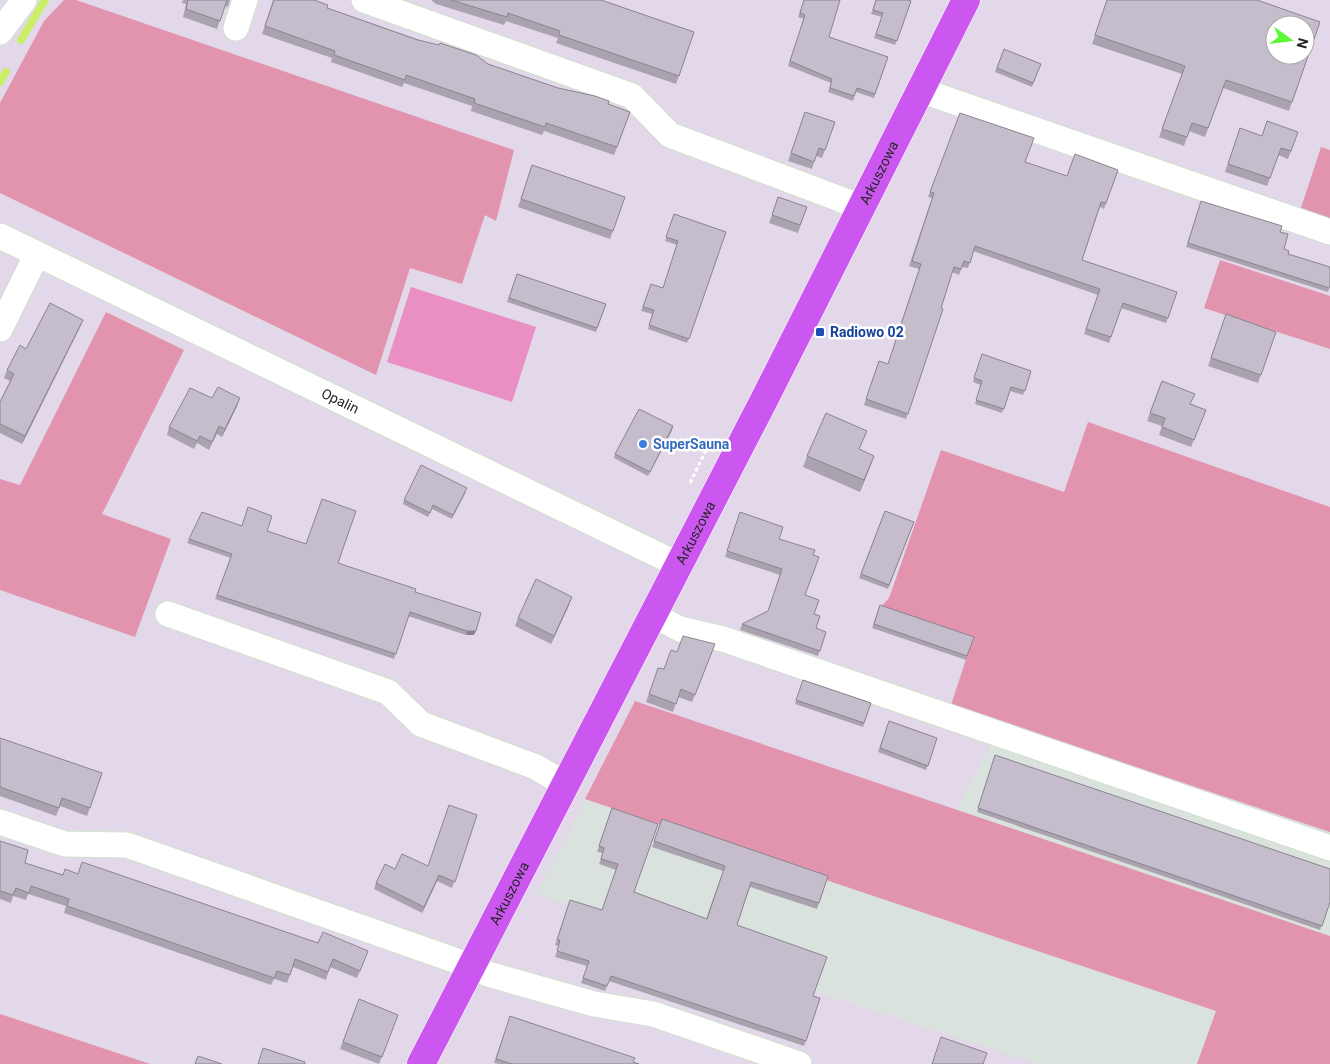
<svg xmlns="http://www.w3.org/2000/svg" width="1330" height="1064" viewBox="0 0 1330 1064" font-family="Roboto,sans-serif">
<rect width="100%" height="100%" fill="#e2d8ea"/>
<!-- industrial -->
<path fill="#d9e2dc" d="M1003 723 1330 832V936L956 811Z
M585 799 1216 1011 1197 1064H1038L816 992 598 914 536 895Z"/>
<!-- green -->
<path fill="#e294ae" d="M64 0H76L514 150 496 221 485 215 462 284 410 268 376 375 0 193V103L44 21Z
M1321 147 1330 150V222L1300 211Z
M1220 260 1330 296V349L1204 308Z
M106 312 184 350 102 514 171 539 135 637 0 590V479L20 485Z
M1088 422 1330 507V832L951 705 972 641 879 609 889 598 941 450 1064 492Z
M635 701 1330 936V1064H1197L1216 1011 585 799Z
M0 1014 150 1064H0Z"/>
<!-- pitch -->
<path fill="#e98fc3" d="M411 287 536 327 512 402 387 362Z"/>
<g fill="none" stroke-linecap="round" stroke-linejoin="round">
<!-- stream -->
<path stroke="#cbee69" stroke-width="8" d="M21 40 45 0
M0 82 6 72"/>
<!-- minor casing -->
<g stroke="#d1e1ce" stroke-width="27">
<g id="minor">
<path d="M364 0 632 96 670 135 861 207"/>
<path d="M236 28 245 0"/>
<path d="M0 32 24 0"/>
<path d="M920 90 1330 232"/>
<path id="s1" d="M0 236 679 565"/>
<path d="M0 329 37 254"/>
<path d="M168 614 388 692 421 724 536 767 566 785"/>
<path d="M653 615 680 629 723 639 1330 848"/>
<path d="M0 822 65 844 127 845 454 960 488 974 594 1004 653 1014 799 1064"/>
</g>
</g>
<!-- major casing -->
<g stroke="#fff" stroke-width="29">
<g id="major">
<path id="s2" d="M421 1064 763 402 966 0"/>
</g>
</g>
<!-- path -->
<path stroke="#fff" stroke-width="3" stroke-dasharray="4 2.5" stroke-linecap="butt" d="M690 483 707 448"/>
<!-- minor -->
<use href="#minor" stroke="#fff" stroke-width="25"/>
<!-- major -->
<use href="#major" stroke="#cc57f0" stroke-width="28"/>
</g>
<!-- wall -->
<path fill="#aaa3af" d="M183 0H230L228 7 225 6 217 29 183 17 186 4 182 3Z
M273 0 327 8 558 88 630 112 614 155 544 131 542 135 471 111 472 106 404 83 402 87 331 62 332 58 262 34Z
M431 0H601L694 32 676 84 556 43 558 38 506 21 504 25 436 4Z
M804 0 829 37 888 57 874 98 856 92 853 101 828 92 831 83 788 66 804 19 798 17Z
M876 0 911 1 895 45 874 38 882 17 871 14Z
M1107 0 1320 22 1289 111 1223 88 1205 137 1189 131 1184 146 1159 137 1182 74 1092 44Z
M1004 49 1041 64 1032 87 995 72Z
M805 112 835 122 822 158 816 156 812 169 788 161Z
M960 113 1025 162 1067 176 1118 170 1104 209 1100 207 1082 260 1177 292 1166 323 1121 308 1109 343 1084 334 1098 295 973 251 968 268 962 267 959 275 952 272 941 308 943 309 906 419 864 405 879 361 888 364 919 269 909 266 932 198 928 197Z
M1240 128 1262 136 1298 132 1288 159 1278 155 1267 186 1225 172Z
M532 165 613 231 610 239 518 207Z
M778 197 807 207 798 233 769 223Z
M1201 201 1280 232 1284 249 1288 254 1330 286 1328 292 1186 247Z
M674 214 726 232 687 343 648 329 652 314 641 311 651 284 663 288 677 245 665 241Z
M517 274 606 304 596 332 507 302Z
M1226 314 1276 332 1258 383 1208 366Z
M83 320 80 327 22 444 0 433V402L10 381 4 378 7 370 26 349Z
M982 354 1031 371 1023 395 1010 391 1002 413 975 404 981 385 973 382Z
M1162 381 1191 404 1206 410 1191 447 1159 435 1162 426 1147 421Z
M212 398 237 406 222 437 217 434 209 450 197 443 194 449 167 435 169 427Z
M672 430 648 476 614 458 615 454Z
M862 442 859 449 874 456 860 492 803 467 807 456Z
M466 492 452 519 432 509 428 517 403 504 404 500Z
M885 511 914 522 888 589 859 578Z
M740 512 779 539 813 555 805 595 814 614 816 628 826 632 818 656 740 630 742 624 768 612 780 575 725 557Z
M242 526 267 531 338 563 415 592 474 635H466L408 616 394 659 215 599 231 558 187 543 189 539Z
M569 605 551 644 515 626 518 618Z
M880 605 974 637 966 660 872 628Z
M715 644 692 702 678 697 673 712 646 702 658 668 664 669 677 652Z
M803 680 871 703 863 727 795 704Z
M889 721 937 738 926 770 878 752Z
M0 738 102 773 87 816 60 806 56 816 0 796Z
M995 755 1330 902 1320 930 977 812Z
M612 808 634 892 706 919 723 871 652 847 662 819 828 876 817 909 750 887 737 925 813 996 820 998 804 1046 609 981 605 991 581 983 587 966 555 957 559 946 555 945 570 900 602 910 616 870 599 864 603 853 597 852Z
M477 815 452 888 437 881 422 913 374 889 376 883 395 869 428 866Z
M0 841 25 863 63 875 78 874 318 943 368 951 357 978 330 967 326 980 293 967 287 983 274 979 271 985 64 913 66 906 28 894 26 900 13 896 11 903 0 899Z
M359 999 398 1015 379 1064 340 1049Z
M510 1016 633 1062 639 1064H499L494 1063Z"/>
<!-- shaded-wall -->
<path fill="#8b848f" d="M83 320 80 327 22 444 25 436Z
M240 398 237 406 222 437 225 429Z
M673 426 672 430 648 476Z
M874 456 870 467 860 492 864 480Z
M572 597 569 605 551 644 554 636Z
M467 631H476L474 635H466Z
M439 875 437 881 422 913 424 907Z"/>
<!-- building -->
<path fill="#c6bdcc" stroke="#8b848f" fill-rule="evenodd" d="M188 0H227L220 21 186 9Z
M274 0H314L328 5 327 8 418 40 439 45 440 43 476 55 488 64 558 88 595 96 609 101 608 104 630 112 617 147 546 123 545 127 474 103 475 99 406 75 405 80 334 55 335 51 265 26Z
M451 0H601L694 32 679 76 559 35 560 31 508 13 507 17Z
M804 0H840L829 37 888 57 875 94 857 88 854 96 830 88 832 79 790 61 805 15 800 13Z
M876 0H908L911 1 897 41 876 34 883 13 873 10Z
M1107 0H1257L1320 22 1292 102 1226 80 1208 128 1192 123 1187 137 1162 129 1185 66 1095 35ZM1275 25H1305V55H1275Z
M1004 49 1041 64 1033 83 997 68Z
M805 112 835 122 825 150 819 148 814 162 791 153Z
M960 113 1034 138 1025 162 1067 176 1075 154 1118 170 1106 203 1101 202 1082 260 1177 292 1168 318 1123 303 1111 337 1086 329 1100 289 975 246 970 263 964 261 961 269 954 267 941 308 943 309 908 414 866 399 879 361 888 364 921 264 912 261 934 193 930 192Z
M1267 121 1298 132 1291 151 1281 148 1270 178 1228 164 1240 128 1262 136Z
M532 165 625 197 613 231 521 199Z
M778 197 807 207 800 225 772 215Z
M1201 201 1282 226 1280 232 1288 234 1284 249 1289 251 1288 254 1330 267V286L1329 288 1188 243Z
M674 214 726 232 689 339 649 325 654 310 643 307 651 284 663 288 678 241 666 237Z
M517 274 606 304 597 328 509 298Z
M50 303 83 320 25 436 0 424V402L14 374 7 370 20 345 26 349Z
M1226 314 1276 332 1261 375 1211 358Z
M982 354 1031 371 1025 391 1011 387 1004 409 976 400 982 381 974 378Z
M1162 381 1195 394 1190 404 1206 410 1194 440 1162 427 1165 418 1150 413Z
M218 387 240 398 225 429 219 426 212 442 200 436 197 441 169 427 190 388 212 398Z
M639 409 673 426 650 472 615 454Z
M826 413 867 431 859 449 874 456 864 480 807 456Z
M421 465 467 488 453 515 433 505 430 513 404 500Z
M322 499 356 511 338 563 416 589 415 592 481 613 476 631H467L410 612 396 654 217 595 232 554 189 539 202 512 242 526 248 507 272 516 267 531 306 544Z
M885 511 914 522 889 585 861 574Z
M740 512 783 527 779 539 815 550 813 555 819 557 805 595 819 600 814 614 820 616 816 628 826 632 820 651 742 624 768 611 782 569 727 551Z
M536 579 572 597 554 636 518 618Z
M880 605 974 637 967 656 874 624Z
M683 636 715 644 695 695 681 689 676 704 649 694 658 668 664 669 671 650 677 652Z
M803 680 871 703 864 723 796 700Z
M889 721 937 738 928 766 880 748Z
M0 738 102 773 90 808 62 798 59 808 0 787Z
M995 755 1330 869V902L1322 926 978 808Z
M449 805 477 815 455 882 439 875 424 907 376 883 385 864 395 869 402 854 428 866Z
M612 808 658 824 634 892 707 919 725 866 654 841 662 819 828 876 819 903 751 882 737 925 827 957 813 996 820 998 806 1041 611 976 607 986 583 978 589 961 557 951 560 940H557L570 900 602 910 618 864 601 859 604 848 599 846Z
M0 841 28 850 25 863 63 875 65 869 78 874 82 862 318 943 323 932 368 951 360 971 333 959 328 972 295 959 290 975 277 971 274 978 67 906 69 899 31 886 29 893 16 888 13 895 0 891Z
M359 999 398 1015 382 1057 343 1042Z
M510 1016 635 1058 633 1062 639 1064H512L496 1059Z
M941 1037 987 1053 983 1064H932Z
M263 1048 305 1062V1064H258Z
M198 1056 222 1064H195Z"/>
<!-- markers -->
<rect fill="#1a4fb4" stroke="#fff" stroke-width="2" x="815" y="327" width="10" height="10" rx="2.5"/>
<circle fill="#3f7fe0" stroke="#fff" stroke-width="2" cx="643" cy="444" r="5"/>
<g text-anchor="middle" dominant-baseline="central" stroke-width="5" stroke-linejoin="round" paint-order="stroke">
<!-- street labels -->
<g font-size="14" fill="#272727" stroke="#fff">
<text stroke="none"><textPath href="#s2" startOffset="1002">Arkuszowa</textPath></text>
<text stroke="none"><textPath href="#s1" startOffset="378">Opalin</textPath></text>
<text stroke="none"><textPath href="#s2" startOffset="598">Arkuszowa</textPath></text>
<text stroke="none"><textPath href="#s2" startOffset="192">Arkuszowa</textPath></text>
</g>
<!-- transit labels -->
<g font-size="14" font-weight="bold" fill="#164399" stroke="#fff" text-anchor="start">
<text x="830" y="332">Radiowo 02</text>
</g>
<!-- shop labels -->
<g font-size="14" font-weight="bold" fill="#366cbe" stroke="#fff" text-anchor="start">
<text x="653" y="444">SuperSauna</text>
</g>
</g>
<!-- north arrow -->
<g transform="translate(1290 40) rotate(105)"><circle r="24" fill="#ffffff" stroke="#a9a9a9"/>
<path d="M0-4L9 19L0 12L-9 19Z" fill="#5afa36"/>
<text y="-8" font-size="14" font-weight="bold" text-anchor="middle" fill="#272727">N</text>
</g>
</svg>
